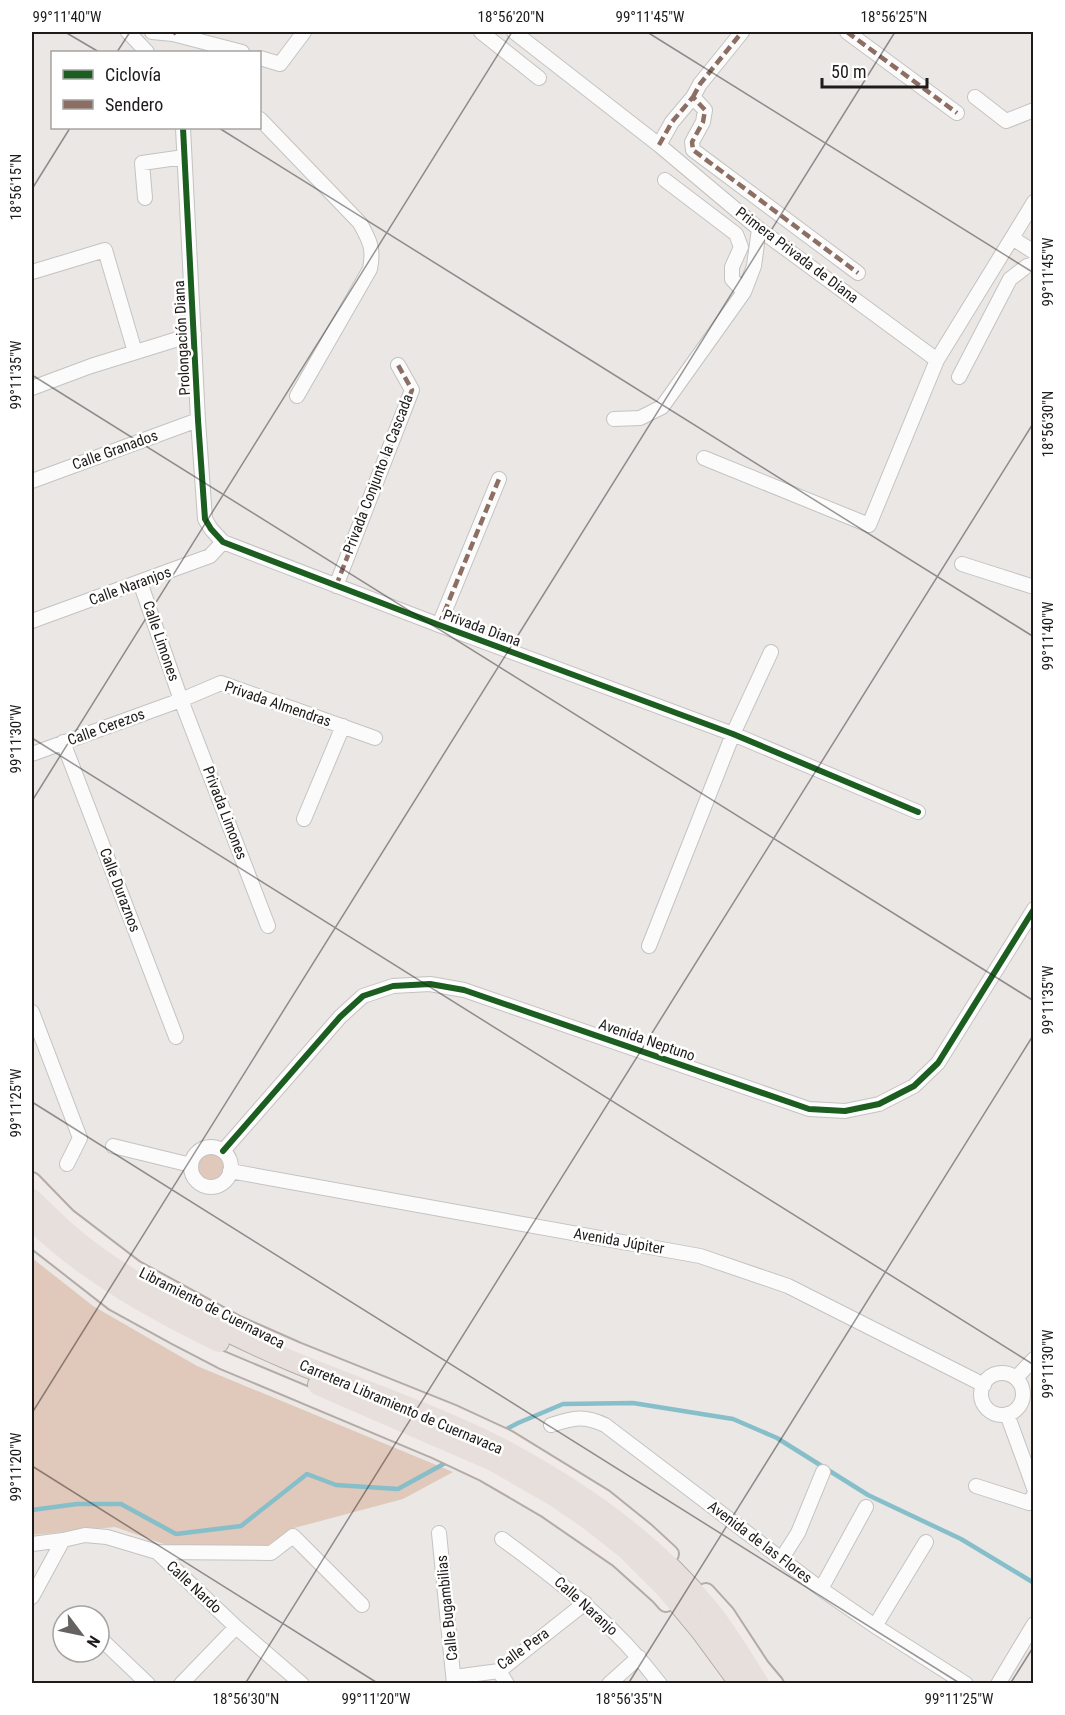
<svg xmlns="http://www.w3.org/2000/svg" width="1065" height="1715" viewBox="0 0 1065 1715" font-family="'Roboto Condensed',sans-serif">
<rect width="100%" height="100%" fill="#eae7e5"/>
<!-- green -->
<path fill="#e0c8ba" d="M195 1167a15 15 0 1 1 30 0a15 15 0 1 1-30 0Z
M32 1258 93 1306 197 1366 453 1472 403 1499 294 1528 266 1546 181 1550 115 1527 32 1535Z"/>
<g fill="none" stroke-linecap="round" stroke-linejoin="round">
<!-- stream -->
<path stroke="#86beca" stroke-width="4.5" d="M501 1432 518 1423 563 1404 633 1403 733 1419 777 1438 868 1495 961 1539 1034 1583
M32 1510 77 1504H121L176 1534 241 1526 307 1474 336 1485 398 1489 449 1461"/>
<!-- minor casing -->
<g stroke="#c5c3c1" stroke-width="16">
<path id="minor" d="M128 32 147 52
M152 32 173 34 242 52
M481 32 539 78
M514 32 659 145 759 229 937 360
M847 32 957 113
M260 58 280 64 304 32
M693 97 700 84 742 32
M975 97 1006 121 1034 110
M260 119 360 223C370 241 374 249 370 269L297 396
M183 128 198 420 205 519 211 529 223 542 439 625 733 734 918 812
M659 145 672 122 693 97 705 110 703 122 692 142 693 150 858 273
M665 180 736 234 741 247 732 267V279L744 292
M145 198 142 163 184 157
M1012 238 1034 252
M32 272 105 250 135 352
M959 377 1010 279 1027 266 1034 264
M32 388 91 366 194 334
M614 419 640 418 662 407 744 292 754 266 759 229
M704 458 869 525 937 360 1034 202
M32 481 198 420
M962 564 1034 587
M140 582 181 700 268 926
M336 586 412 390 398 365
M32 621 210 556 223 542
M439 625 499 479
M63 742 176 1037
M32 754 181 700 221 683 375 738
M304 819 343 726
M649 946 733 734 771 652
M32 1012 80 1138 67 1164
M113 1146 191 1165
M191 1167a20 20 0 1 1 40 0a20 20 0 1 1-40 0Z
M223 1151 340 1017 363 996 393 986 430 984 464 990 809 1109 845 1111 879 1104 914 1086 938 1063 1034 909
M230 1171 700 1256 788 1286 984 1385
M981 1394a21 21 0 1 1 42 0a21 21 0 1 1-42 0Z
M1016 1378 1034 1359
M1007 1414 1034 1488
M551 1425C574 1418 583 1415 605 1425L821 1589 875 1626 966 1684
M976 1486 1029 1503 1034 1495
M439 1533 454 1684
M502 1539C561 1582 616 1626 660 1684
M32 1544 63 1540 85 1535 107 1537 157 1552 236 1627 302 1684
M157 1552 271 1553 293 1536 362 1605
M782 1558 798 1533 823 1472
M821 1589 866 1507
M32 1597 63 1540
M875 1626 926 1542
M102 1640 148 1684
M499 1671 507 1684
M454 1677 499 1671 585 1603
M181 1684 236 1627
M609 1684 639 1657
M998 1684 1034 1624"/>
</g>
<!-- major casing -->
<g stroke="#b5aba6" stroke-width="20">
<path id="major" d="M32 1181 67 1217 135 1269 238 1325 297 1351 454 1414 508 1439 604 1498 645 1531 670 1554
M32 1238 114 1302 176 1336 222 1360 434 1449 485 1473 545 1508 619 1559 659 1595 666 1603
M706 1592 726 1614 760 1666 775 1684"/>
</g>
<!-- highway casing -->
<g stroke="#b5aba6" stroke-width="22">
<path id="highway" d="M32 1199C51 1218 71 1237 93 1253 115 1270 138 1283 162 1296 204 1321 247 1342 292 1361 362 1390 434 1414 501 1448 577 1488 654 1542 708 1608 726 1629 744 1660 759 1684
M32 1220C86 1273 152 1309 219 1342
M318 1385 493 1461 554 1496 589 1520 627 1550 666 1589 701 1631 740 1684"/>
</g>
<!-- minor -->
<use href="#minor" stroke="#fcfbfb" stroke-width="14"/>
<!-- major -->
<use href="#major" stroke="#f0eae8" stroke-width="16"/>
<!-- highway -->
<use href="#highway" stroke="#e7dfdb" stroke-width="20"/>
<!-- quiet -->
<path stroke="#8d6e63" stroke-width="4.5" stroke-dasharray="9 4.5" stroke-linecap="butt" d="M847 32 957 113
M173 34 175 32
M693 97 700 84 742 32
M659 145 672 122 693 97 705 110 703 122 692 142 693 150 858 273
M336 586 412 390 398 365
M439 625 499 479"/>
<!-- cycleway casing -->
<g stroke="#fff" stroke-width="10">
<path id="cycleway" d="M183 128 198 420 205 519 211 529 223 542 439 625 733 734 918 812
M223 1151 340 1017 363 996 393 986 430 984 464 990 809 1109 845 1111 879 1104 914 1086 938 1063 1034 909"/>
</g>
<!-- cycleway -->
<use href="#cycleway" stroke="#1b5e20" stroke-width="6"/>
</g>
<!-- ticks -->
<path fill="none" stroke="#1e1b1a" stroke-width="1.5" stroke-opacity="0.45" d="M65 32 99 52M647 32 1034 273M117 52 130 32M219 128 1034 637M32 189 70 128M32 375 1034 1001M32 738 1034 1365M32 801 512 32M32 1102 961 1684M32 1413 895 32M32 1466 379 1684M245 1684 1034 422M628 1684 1034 1034M1010 1684 1034 1646"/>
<g text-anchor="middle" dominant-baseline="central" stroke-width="5" stroke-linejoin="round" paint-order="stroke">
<!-- street labels -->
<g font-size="15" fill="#1e1b1a" stroke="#fff">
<text transform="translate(797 255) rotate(37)">Primera Privada de Diana</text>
<text transform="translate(182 338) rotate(-93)">Prolongación Diana</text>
<text transform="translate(115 450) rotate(-20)">Calle Granados</text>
<text transform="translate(378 474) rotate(-69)">Privada Conjunto la Cascada</text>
<text transform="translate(130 586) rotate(-20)">Calle Naranjos</text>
<text transform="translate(482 628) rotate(20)">Privada Diana</text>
<text transform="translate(161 641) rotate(71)">Calle Limones</text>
<text transform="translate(278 704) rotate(19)">Privada Almendras</text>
<text transform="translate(106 727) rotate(-20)">Calle Cerezos</text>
<text transform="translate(225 813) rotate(69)">Privada Limones</text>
<text transform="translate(120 890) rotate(69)">Calle Duraznos</text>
<text transform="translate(647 1040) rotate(19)">Avenida Neptuno</text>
<text transform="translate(619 1241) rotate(10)">Avenida Júpiter</text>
<text transform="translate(212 1308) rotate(27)">Libramiento de Cuernavaca</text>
<text transform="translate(401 1407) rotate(23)">Carretera Libramiento de Cuernavaca</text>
<text transform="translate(760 1542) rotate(37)">Avenida de las Flores</text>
<text transform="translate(194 1587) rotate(43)">Calle Nardo</text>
<text transform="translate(586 1606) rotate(42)">Calle Naranjo</text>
<text transform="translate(447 1608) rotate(-96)">Calle Bugambilias</text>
<text transform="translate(523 1649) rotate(-36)">Calle Pera</text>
</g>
</g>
<!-- border -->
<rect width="1065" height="1715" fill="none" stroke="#ffffff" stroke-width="66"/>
<!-- legend -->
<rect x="51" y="51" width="210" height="78" fill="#ffffff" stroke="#a5a4a3" stroke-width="1.5"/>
<rect x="63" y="70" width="30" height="9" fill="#1b5e20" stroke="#a5a4a3" stroke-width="1.5"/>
<text x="105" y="81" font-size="18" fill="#1e1b1a">Ciclovía</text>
<rect x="63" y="100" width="30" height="9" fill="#8d6e63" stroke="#a5a4a3" stroke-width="1.5"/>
<text x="105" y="111" font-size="18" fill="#1e1b1a">Sendero</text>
<!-- north arrow -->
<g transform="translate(81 1634) rotate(122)"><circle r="28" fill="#ffffff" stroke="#a5a4a3" stroke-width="1.5"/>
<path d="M0-4.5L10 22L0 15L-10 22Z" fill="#656261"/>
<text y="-9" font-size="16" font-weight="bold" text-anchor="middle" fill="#1e1b1a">N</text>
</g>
<!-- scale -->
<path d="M822 78v9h105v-9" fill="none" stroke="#1e1b1a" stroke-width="3"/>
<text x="831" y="78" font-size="18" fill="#1e1b1a" stroke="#ffffff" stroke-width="4.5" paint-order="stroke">50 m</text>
<rect x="33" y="33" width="999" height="1649" fill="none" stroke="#1e1b1a" stroke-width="2"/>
<g font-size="15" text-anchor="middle" fill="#1e1b1a">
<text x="67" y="22">99°11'40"W</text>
<text x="511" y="22">18°56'20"N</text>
<text x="650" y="22">99°11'45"W</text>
<text x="894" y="22">18°56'25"N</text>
<text transform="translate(16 187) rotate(-90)" y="5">18°56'15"N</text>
<text transform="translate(1048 272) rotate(-90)" y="5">99°11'45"W</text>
<text transform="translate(16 375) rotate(-90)" y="5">99°11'35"W</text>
<text transform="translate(1048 424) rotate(-90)" y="5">18°56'30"N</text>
<text transform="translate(1048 636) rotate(-90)" y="5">99°11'40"W</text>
<text transform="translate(16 739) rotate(-90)" y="5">99°11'30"W</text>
<text transform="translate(1048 1000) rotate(-90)" y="5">99°11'35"W</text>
<text transform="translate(16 1103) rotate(-90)" y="5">99°11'25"W</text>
<text transform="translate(1048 1364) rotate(-90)" y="5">99°11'30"W</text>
<text transform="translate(16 1467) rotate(-90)" y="5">99°11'20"W</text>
<text x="246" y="1704">18°56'30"N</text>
<text x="376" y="1704">99°11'20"W</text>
<text x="629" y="1704">18°56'35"N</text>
<text x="959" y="1704">99°11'25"W</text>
</g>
</svg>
